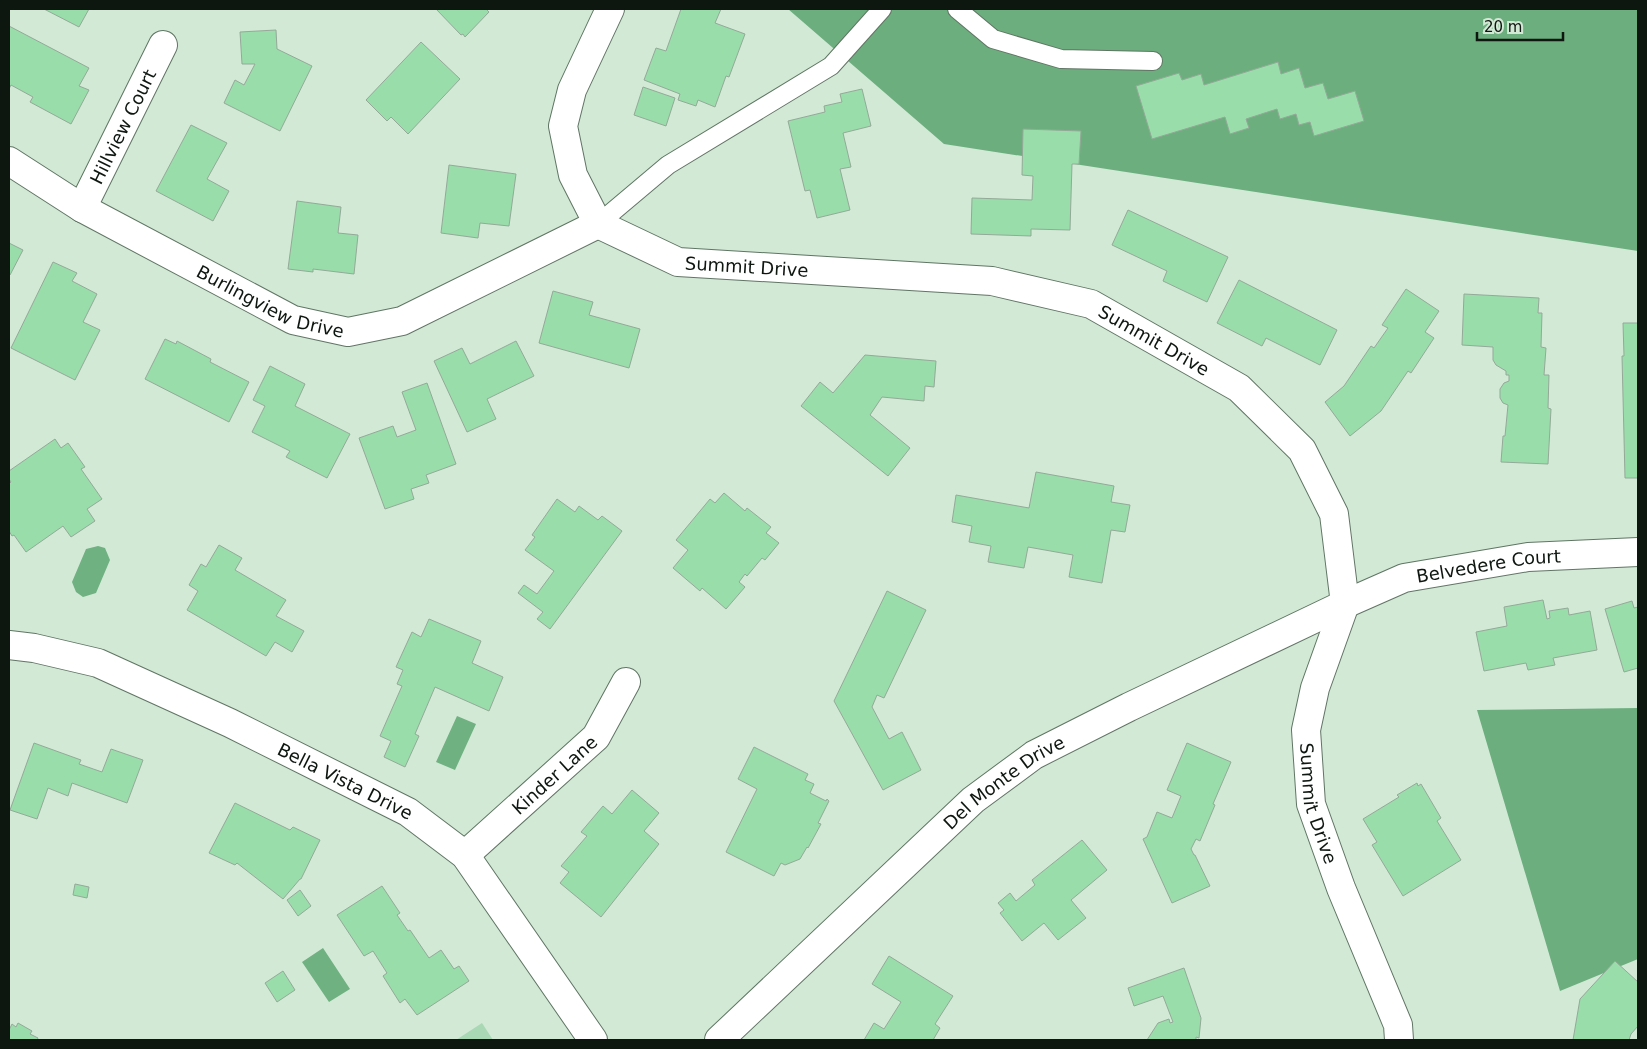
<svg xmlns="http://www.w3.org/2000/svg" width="1647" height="1049" viewBox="0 0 1647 1049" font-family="'DejaVu Sans',sans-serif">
<rect width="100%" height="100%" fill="#d2e9d6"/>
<!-- green -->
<path fill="#a9d8b4" d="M482 1023 493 1040H456Z"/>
<!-- forest -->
<path fill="#6cae7d" d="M788 9H1638V251L944 144Z
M1638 708V959L1560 991 1477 710Z"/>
<!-- water -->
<path fill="#6fb180" d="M98 546 105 548 110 560 96 593 83 597 76 592 72 582 86 549Z
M457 716 476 724 455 770 436 762Z
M323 948 350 989 329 1002 302 962Z"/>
<!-- building -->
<path fill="#9da" stroke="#94a998" d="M44 9H89L79 27Z
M436 9H486L489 12 465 37 463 34 461 35Z
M681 9H721L715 23 745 34 729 77 726 76 715 107 698 100 696 106 678 100 680 94 644 80 656 48 666 51Z
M9 26 89 68 79 86 89 90 71 124 30 102 33 97 11 85 9 89Z
M276 30 277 49 312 66 280 131 224 103 235 80 244 85 255 64H242L240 32Z
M421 42 460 79 408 134 391 117 387 121 366 100Z
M1278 62 1281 74 1299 68 1305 88 1323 83 1328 99 1355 91 1364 121 1314 136 1310 122 1299 125 1296 114 1280 119 1277 109 1246 119 1249 128 1230 134 1225 117 1152 139 1136 86 1179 73 1182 80 1201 74 1204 85Z
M643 87 675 98 666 126 634 115Z
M862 89 871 126 843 133 851 167 840 169 850 210 817 218 810 190 805 191 788 121 825 112 824 106 842 102 840 94Z
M191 125 227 143 207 179 229 191 213 221 156 191Z
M1023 129 1081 131 1079 164H1072L1070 230 1031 229V236L971 234 972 198 1032 200 1033 176 1022 175Z
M449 165 516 174 509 226 480 223 478 238 441 233Z
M297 201 341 207 338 233 358 235 354 274 313 269V272L288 269Z
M1128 210 1228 257 1207 302 1163 281 1167 271 1112 245Z
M9 243 23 250 10 275 9 274Z
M53 262 77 273 72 281 97 294 83 322 100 330 75 380 11 348Z
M1239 280 1337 330 1320 365 1266 338 1262 346 1217 323Z
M1406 289 1439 311 1425 332 1434 338 1411 373 1408 371 1381 411 1350 436 1325 402 1344 386 1371 346 1374 348 1388 328 1382 325Z
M553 291 593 302 589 315 640 329 629 368 539 343Z
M1464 294 1539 298 1538 313H1542L1541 347 1546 348 1544 375H1549L1548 408 1551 409 1548 464 1501 462 1503 436H1505L1508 405 1503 403 1500 398V389L1504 383 1509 381V375H1506V371L1496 365 1493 360V347L1462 345Z
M1623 323H1638V478H1625L1622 356H1624Z
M165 339 176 344 177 341 211 359 210 362 249 382 229 422 145 379Z
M516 341 534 376 487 399 496 419 467 432 434 361 462 348 470 364Z
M865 355 936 361 934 387 925 386 924 401 882 397 870 415 910 448 888 476 801 406 820 382 833 393Z
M270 366 305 384 295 406 350 434 327 478 286 457 290 451 252 432 265 406 253 400Z
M427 383 456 464 426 475 429 483 411 489 414 499 385 509 359 438 393 426 397 437 416 430 402 392Z
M55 439 61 448 68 443 85 467 81 469 102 499 87 509 95 521 71 537 63 526 26 552 14 535 12 536 9 531V484L11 482 9 479V471Z
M1036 472 1114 486 1111 502 1130 505 1125 532 1111 530 1102 583 1069 577 1073 555 1028 547 1024 568 988 562 991 546 969 542 972 526 952 522 956 495 1029 508Z
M724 493 745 511 747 508 771 527 766 533 779 543 765 560 762 558 747 576 745 574 739 582 745 587 726 609 702 588 700 591 673 568 688 550 676 540 710 499 715 503Z
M557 499 575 512 579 506 598 520 602 516 622 531 550 629 537 619 543 612 518 593 524 585 537 594 554 571 525 550 535 537 532 535Z
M219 545 242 558 235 570 286 600 276 616 304 631 292 652 275 642 266 656 187 610 198 591 189 585 201 564 206 567Z
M887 591 926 610 884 698 877 695 872 707 889 739 902 732 921 770 883 790 834 701Z
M1543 600 1547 619 1550 618 1549 611 1568 608 1569 615 1590 611 1597 650 1553 658 1555 665 1528 670 1526 663 1484 671 1476 632 1507 626 1504 607Z
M1632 601 1634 608 1638 607V668L1624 672 1605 609Z
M429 619 481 641 472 663 503 677 489 711 435 687 415 734 419 736 405 767 384 757 391 741 380 736 402 686 397 684 403 670 396 667 412 632 421 637Z
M34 743 81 760 79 764 102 772 111 749 143 760 127 803 72 783 68 796 48 788 37 819 10 810Z
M1187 743 1231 762 1213 804 1215 805 1200 841 1196 839 1191 849 1194 855H1195L1210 886 1172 903 1143 839 1147 837 1157 812 1172 818 1181 796 1167 790Z
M754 747 808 774 805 780 814 784 810 793 826 801 827 799 829 801 818 823 821 824 808 848 807 847 800 859 785 865 781 863 774 876 726 852 757 789 738 779Z
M1417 783 1418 786 1421 784 1441 818 1437 821 1461 860 1403 896 1372 845 1377 842 1363 819 1399 797 1397 795Z
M632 790 659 813 644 831 659 844 601 917 560 883 569 872 561 866 587 836 581 832 603 806 612 814Z
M235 803 290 830 293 827 320 840 301 879H300L283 899 237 863 235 865 209 853Z
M1082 840 1107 870 1071 900 1086 918 1058 940 1044 923 1022 941 1000 913 1004 910 998 903 1010 893 1016 901 1035 885 1032 880Z
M75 884 89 887 87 898 73 895Z
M382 886 400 913 397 915 408 931 410 930 429 958 441 950 454 969 459 966 469 981 417 1015 405 999 400 1003 383 976 387 973 373 951 364 956 337 915Z
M300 890 311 906 298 916 287 900Z
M889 956 953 996 935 1024 940 1028 933 1040H864L874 1023 884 1029 901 1002 872 984Z
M1615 961 1638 982V1026L1631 1034 1629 1040H1573L1580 999Z
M1184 968 1201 1018 1199 1038 1196 1037V1040H1147L1158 1023 1169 1019 1170 1023 1173 1022 1163 996 1134 1006 1128 988Z
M283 971 295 990 277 1002 265 983Z
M18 1023 32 1031 30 1034 38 1038 37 1040H9V1030L12 1024 16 1027Z"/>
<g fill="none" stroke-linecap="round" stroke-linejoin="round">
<!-- service casing -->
<g stroke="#607564" stroke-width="20">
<path id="service" d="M957 9 993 39 1061 59 1153 61
M598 224 668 165 831 66 882 9"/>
</g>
<!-- minor casing -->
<g stroke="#607564" stroke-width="30">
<g id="minor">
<path id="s1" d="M610 9 572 90 563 126 573 175 598 224 678 262 992 281 1091 304 1239 388 1302 450 1334 514 1345 604 1315 688 1306 730 1311 804 1341 888 1398 1025 1399 1040"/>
<path id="s2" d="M9 161 82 208 293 320 348 332 402 321 598 224"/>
<path id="s3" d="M82 208 163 45"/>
<path id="s4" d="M9 645 34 648 98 663 230 723 408 812 465 855 593 1040"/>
<path id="s5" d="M465 855 596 737 626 682"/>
<path id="s6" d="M719 1040 973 800 1034 755 1129 707 1345 604 1404 578 1528 557 1638 552"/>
</g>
</g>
<!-- service -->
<use href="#service" stroke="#fff" stroke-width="18"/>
<!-- minor -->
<use href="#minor" stroke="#fff" stroke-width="28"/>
</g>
<g text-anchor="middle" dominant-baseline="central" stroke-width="4.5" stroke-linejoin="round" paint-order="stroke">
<!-- street labels -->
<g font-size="18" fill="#0e1610" stroke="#d2e9d6">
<text stroke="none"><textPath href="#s3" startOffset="91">Hillview Court</textPath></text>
<text stroke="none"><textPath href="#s1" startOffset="389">Summit Drive</textPath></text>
<text stroke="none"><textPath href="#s2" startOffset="298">Burlingview Drive</textPath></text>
<text stroke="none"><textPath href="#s1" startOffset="809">Summit Drive</textPath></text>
<text stroke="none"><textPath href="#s6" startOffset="921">Belvedere Court</textPath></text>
<text stroke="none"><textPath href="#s5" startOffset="120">Kinder Lane</textPath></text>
<text stroke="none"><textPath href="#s4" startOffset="365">Bella Vista Drive</textPath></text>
<text stroke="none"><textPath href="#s6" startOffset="385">Del Monte Drive</textPath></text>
<text stroke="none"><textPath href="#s1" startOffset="1364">Summit Drive</textPath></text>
</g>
</g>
<!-- border -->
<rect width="1647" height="1049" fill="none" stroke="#0e1610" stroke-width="20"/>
<!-- scale -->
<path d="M1477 32v8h86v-8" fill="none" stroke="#0e1610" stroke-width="2.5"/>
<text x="1484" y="32" font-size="15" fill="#0e1610" stroke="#d2e9d6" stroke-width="4" paint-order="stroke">20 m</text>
</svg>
